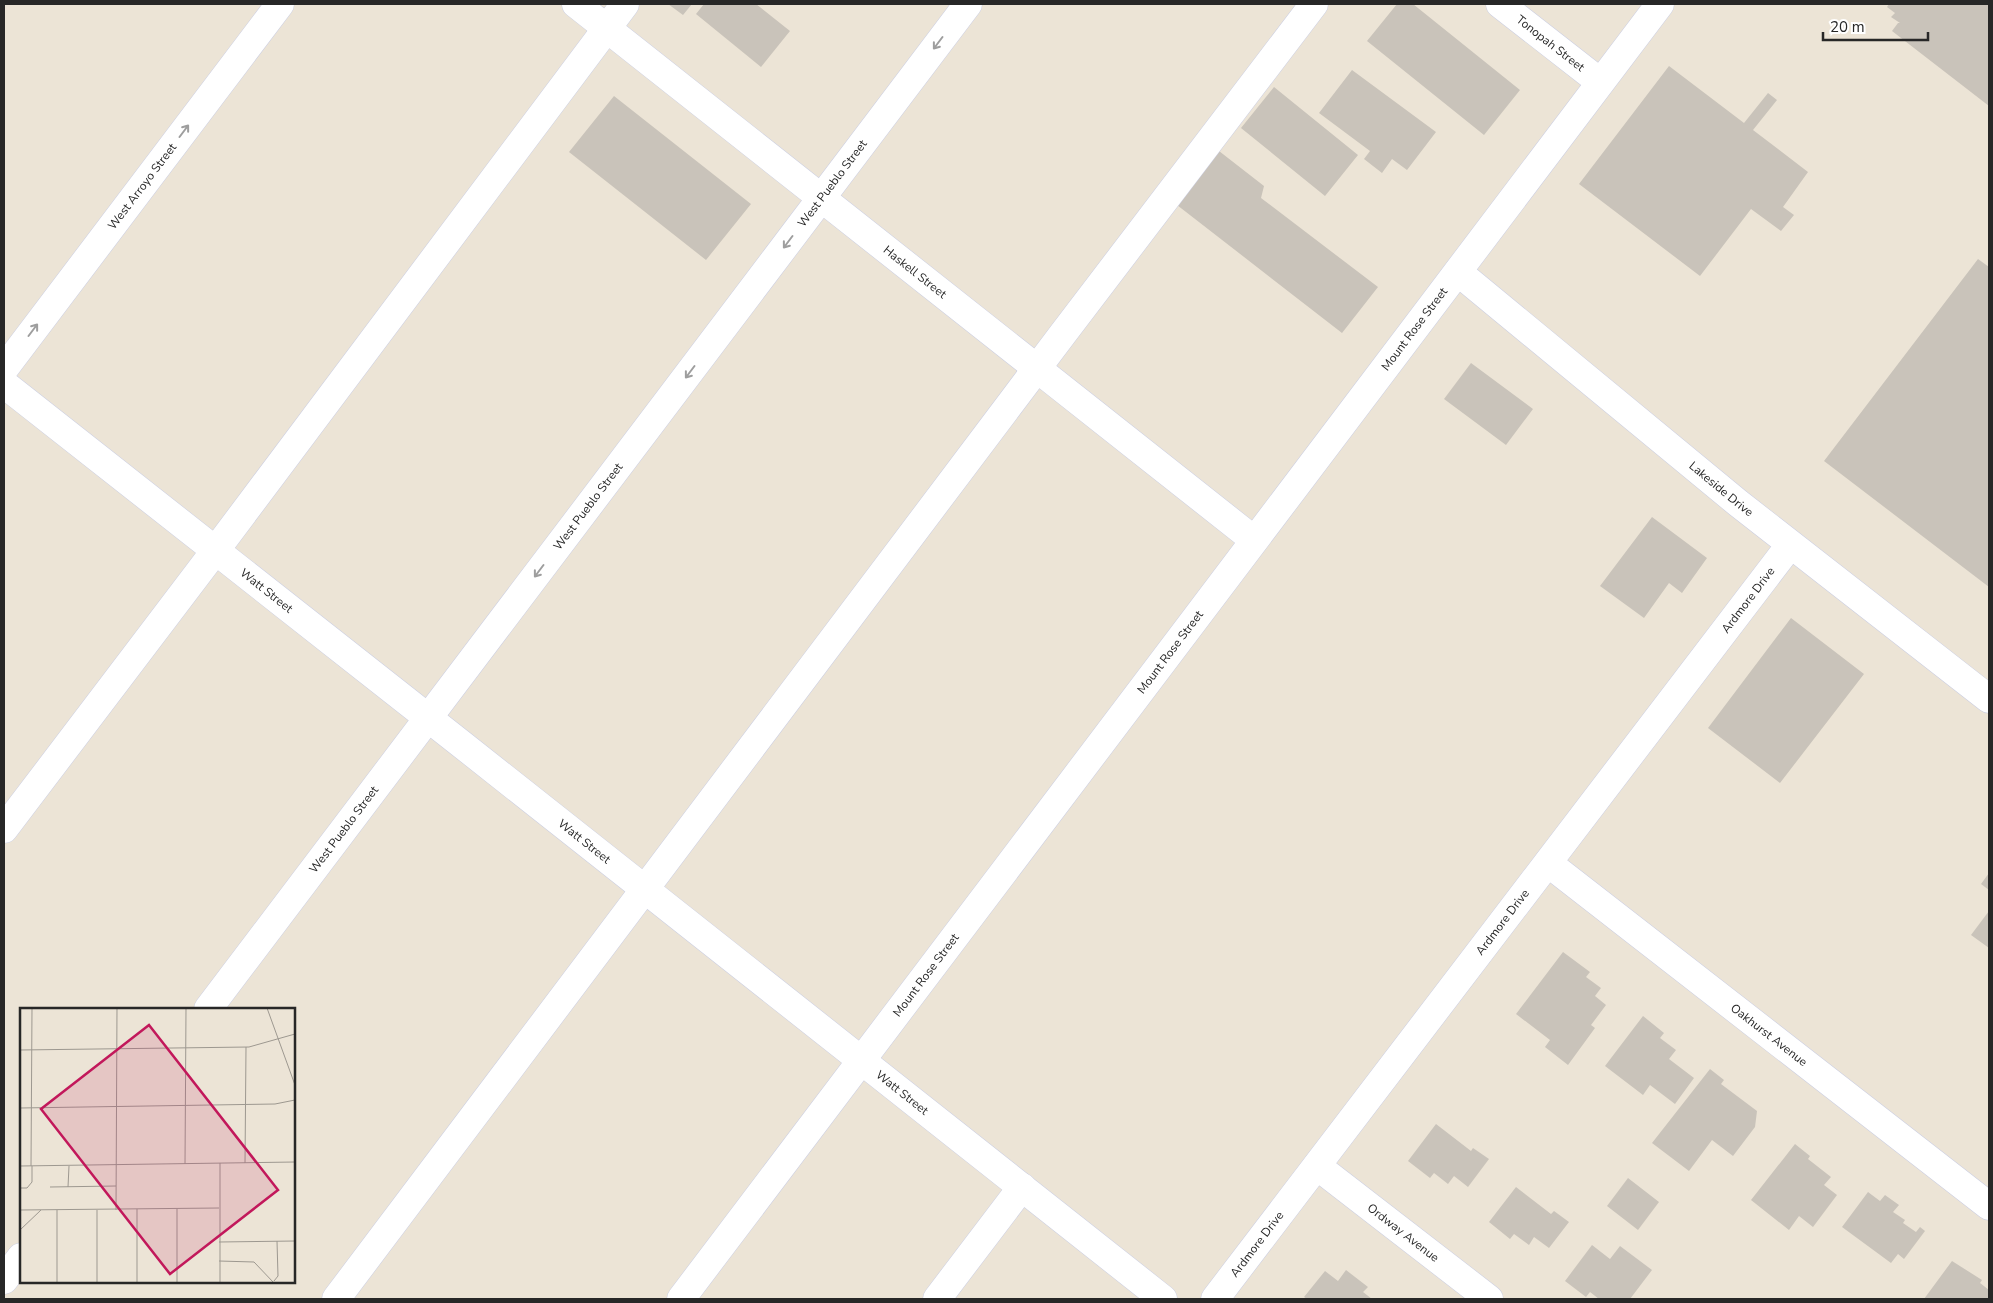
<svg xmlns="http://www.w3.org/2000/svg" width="1993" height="1303" viewBox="0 0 1993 1303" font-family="'Nunito Sans',sans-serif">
<rect width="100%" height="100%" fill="#ece4d6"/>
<!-- building -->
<path fill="#c9c3ba" d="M668 4H692L683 15Z
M704 4H756L790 31 761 67 696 14Z
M1397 4H1413L1520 90 1484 135 1367 41Z
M1889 4H1989V106L1892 31 1898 23H1900L1891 17 1895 13 1887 7Z
M1669 66 1744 123 1768 93 1777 100 1753 130 1808 172 1783 207 1794 215 1781 231 1751 209 1700 276 1579 184Z
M1352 70 1436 132 1407 170 1392 159 1382 173 1364 159 1370 151 1319 113Z
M1274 87 1358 155 1325 196 1241 128Z
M614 96 751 204 706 260 569 152Z
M1219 151 1264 186 1261 198 1378 287 1342 333 1177 205Z
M1978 259 1989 267V587L1824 461Z
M1471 363 1533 409 1506 445 1444 399Z
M1652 517 1707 558 1682 593 1669 583 1644 618 1600 586Z
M1791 618 1864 674 1780 783 1708 728Z
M1989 873V890L1981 884Z
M1989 911V948L1971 935Z
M1563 952 1590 972 1586 977 1601 988 1595 996 1606 1005 1591 1025 1595 1028 1568 1065 1545 1047 1550 1040 1516 1014Z
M1643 1016 1664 1033 1660 1038 1676 1050 1669 1059 1694 1078 1675 1104 1650 1085 1643 1095 1605 1066Z
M1710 1069 1724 1080 1721 1084 1757 1111 1755 1127 1733 1156 1712 1140 1689 1171 1652 1143Z
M1436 1124 1471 1151 1473 1148 1489 1159 1468 1187 1454 1176 1448 1184 1434 1173 1430 1178 1408 1161Z
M1795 1144 1810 1156 1808 1159 1831 1177 1824 1185 1837 1195 1813 1227 1799 1216 1789 1230 1751 1200Z
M1628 1178 1659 1202 1638 1230 1607 1206Z
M1516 1187 1551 1214 1554 1211 1569 1222 1549 1248 1534 1237 1529 1245 1514 1234 1510 1239 1489 1222Z
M1868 1192 1880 1201 1885 1195 1899 1205 1893 1212 1905 1220 1903 1223 1916 1232 1920 1227 1925 1231 1904 1259 1898 1254 1891 1263 1842 1227Z
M1592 1245 1610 1259 1620 1246 1652 1270 1630 1299H1599L1590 1292 1586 1297 1565 1281Z
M1952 1261 1982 1280 1980 1283 1989 1290V1299H1924Z
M1346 1270 1368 1287 1363 1292 1372 1299H1307L1304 1297 1325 1271 1338 1281Z"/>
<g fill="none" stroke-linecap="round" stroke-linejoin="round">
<!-- minor casing -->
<g stroke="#cccfe2" stroke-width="29">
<g id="minor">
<path id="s1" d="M576 4 1254 540"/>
<path id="s2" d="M1500 4 1600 82"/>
<path id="s3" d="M1458 272 1738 503 1989 699"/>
<path id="s4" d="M4 369 280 4"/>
<path id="s5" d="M4 384 460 743 1163 1299"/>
<path d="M4 829 215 551 625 4"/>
<path id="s6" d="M1548 863 1989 1206"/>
<path id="s7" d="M208 1009 968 4"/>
<path id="s8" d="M1317 1166 1489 1299"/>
<path d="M4 1280 21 1257"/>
<path d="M336 1299 1062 335 1314 4"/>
<path id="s9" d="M681 1299 1660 4"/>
<path d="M937 1299 1022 1187"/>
<path id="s10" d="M1215 1299 1790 545"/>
</g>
</g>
<!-- minor -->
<use href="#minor" stroke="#fff" stroke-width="28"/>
</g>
<!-- one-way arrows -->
<defs><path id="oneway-shaft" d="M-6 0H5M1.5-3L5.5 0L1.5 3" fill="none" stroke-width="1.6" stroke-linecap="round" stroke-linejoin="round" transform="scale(1.25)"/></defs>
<g stroke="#9e9e9e">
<use href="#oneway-shaft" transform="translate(938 43) rotate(127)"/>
<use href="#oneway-shaft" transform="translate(184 131) rotate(-53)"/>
<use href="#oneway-shaft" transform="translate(788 242) rotate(127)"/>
<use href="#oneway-shaft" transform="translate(33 330) rotate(-53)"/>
<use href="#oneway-shaft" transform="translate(690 372) rotate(127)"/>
<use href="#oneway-shaft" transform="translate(539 571) rotate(127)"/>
</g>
<g text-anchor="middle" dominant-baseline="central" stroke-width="5" stroke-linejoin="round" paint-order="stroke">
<!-- street labels -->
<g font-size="12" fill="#272727" stroke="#fff">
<text stroke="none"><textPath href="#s2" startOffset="64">Tonopah Street</textPath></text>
<text stroke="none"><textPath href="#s7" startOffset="1035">West Pueblo Street</textPath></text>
<text stroke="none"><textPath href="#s4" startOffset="229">West Arroyo Street</textPath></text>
<text stroke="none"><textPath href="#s1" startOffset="432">Haskell Street</textPath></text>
<text stroke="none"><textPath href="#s9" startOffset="1216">Mount Rose Street</textPath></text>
<text stroke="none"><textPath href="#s3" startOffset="341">Lakeside Drive</textPath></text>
<text stroke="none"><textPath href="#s7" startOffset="630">West Pueblo Street</textPath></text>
<text stroke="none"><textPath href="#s5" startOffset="334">Watt Street</textPath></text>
<text stroke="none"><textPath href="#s10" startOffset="879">Ardmore Drive</textPath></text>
<text stroke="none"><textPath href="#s9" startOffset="811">Mount Rose Street</textPath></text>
<text stroke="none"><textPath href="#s7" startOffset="225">West Pueblo Street</textPath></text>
<text stroke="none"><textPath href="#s5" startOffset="739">Watt Street</textPath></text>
<text stroke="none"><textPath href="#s10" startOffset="474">Ardmore Drive</textPath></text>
<text stroke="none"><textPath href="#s9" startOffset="406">Mount Rose Street</textPath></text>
<text stroke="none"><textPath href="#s6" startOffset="280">Oakhurst Avenue</textPath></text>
<text stroke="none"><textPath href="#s5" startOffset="1144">Watt Street</textPath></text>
<text stroke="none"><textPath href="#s8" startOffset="109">Ordway Avenue</textPath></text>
<text stroke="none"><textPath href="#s10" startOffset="69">Ardmore Drive</textPath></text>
</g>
</g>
<!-- overview -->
<g transform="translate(20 1008)">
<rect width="275" height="275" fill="#ece4d6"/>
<path fill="none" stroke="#9d9890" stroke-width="1" d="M247 0 275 77M0 42 229 39 275 26M0 100 255 96 275 92M225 155 226 39M165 156 166 0M0 158 275 154M11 158 12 0M30 179 96 178M48 179 49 158M0 180H7L12 174V158M117 201V275M157 201V275M0 202 199 200M37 202V275M77 202V275M96 202 97 0M0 222 21 202M199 234 275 233M199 253 234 254 254 275M254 273 258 268 257 233M200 275V155"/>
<path fill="#c2185b" fill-opacity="0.15" stroke="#c2185b" stroke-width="2.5" d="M129 17 258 182 150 266 21 101Z"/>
<rect width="275" height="275" fill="none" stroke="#272727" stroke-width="2.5"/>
</g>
<!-- border -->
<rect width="1993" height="1303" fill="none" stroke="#272727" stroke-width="10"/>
<!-- scale -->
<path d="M1823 32v8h105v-8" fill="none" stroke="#272727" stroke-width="2.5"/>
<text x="1830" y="32" font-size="15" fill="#272727" stroke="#ffffff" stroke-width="4" paint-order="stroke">20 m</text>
</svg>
